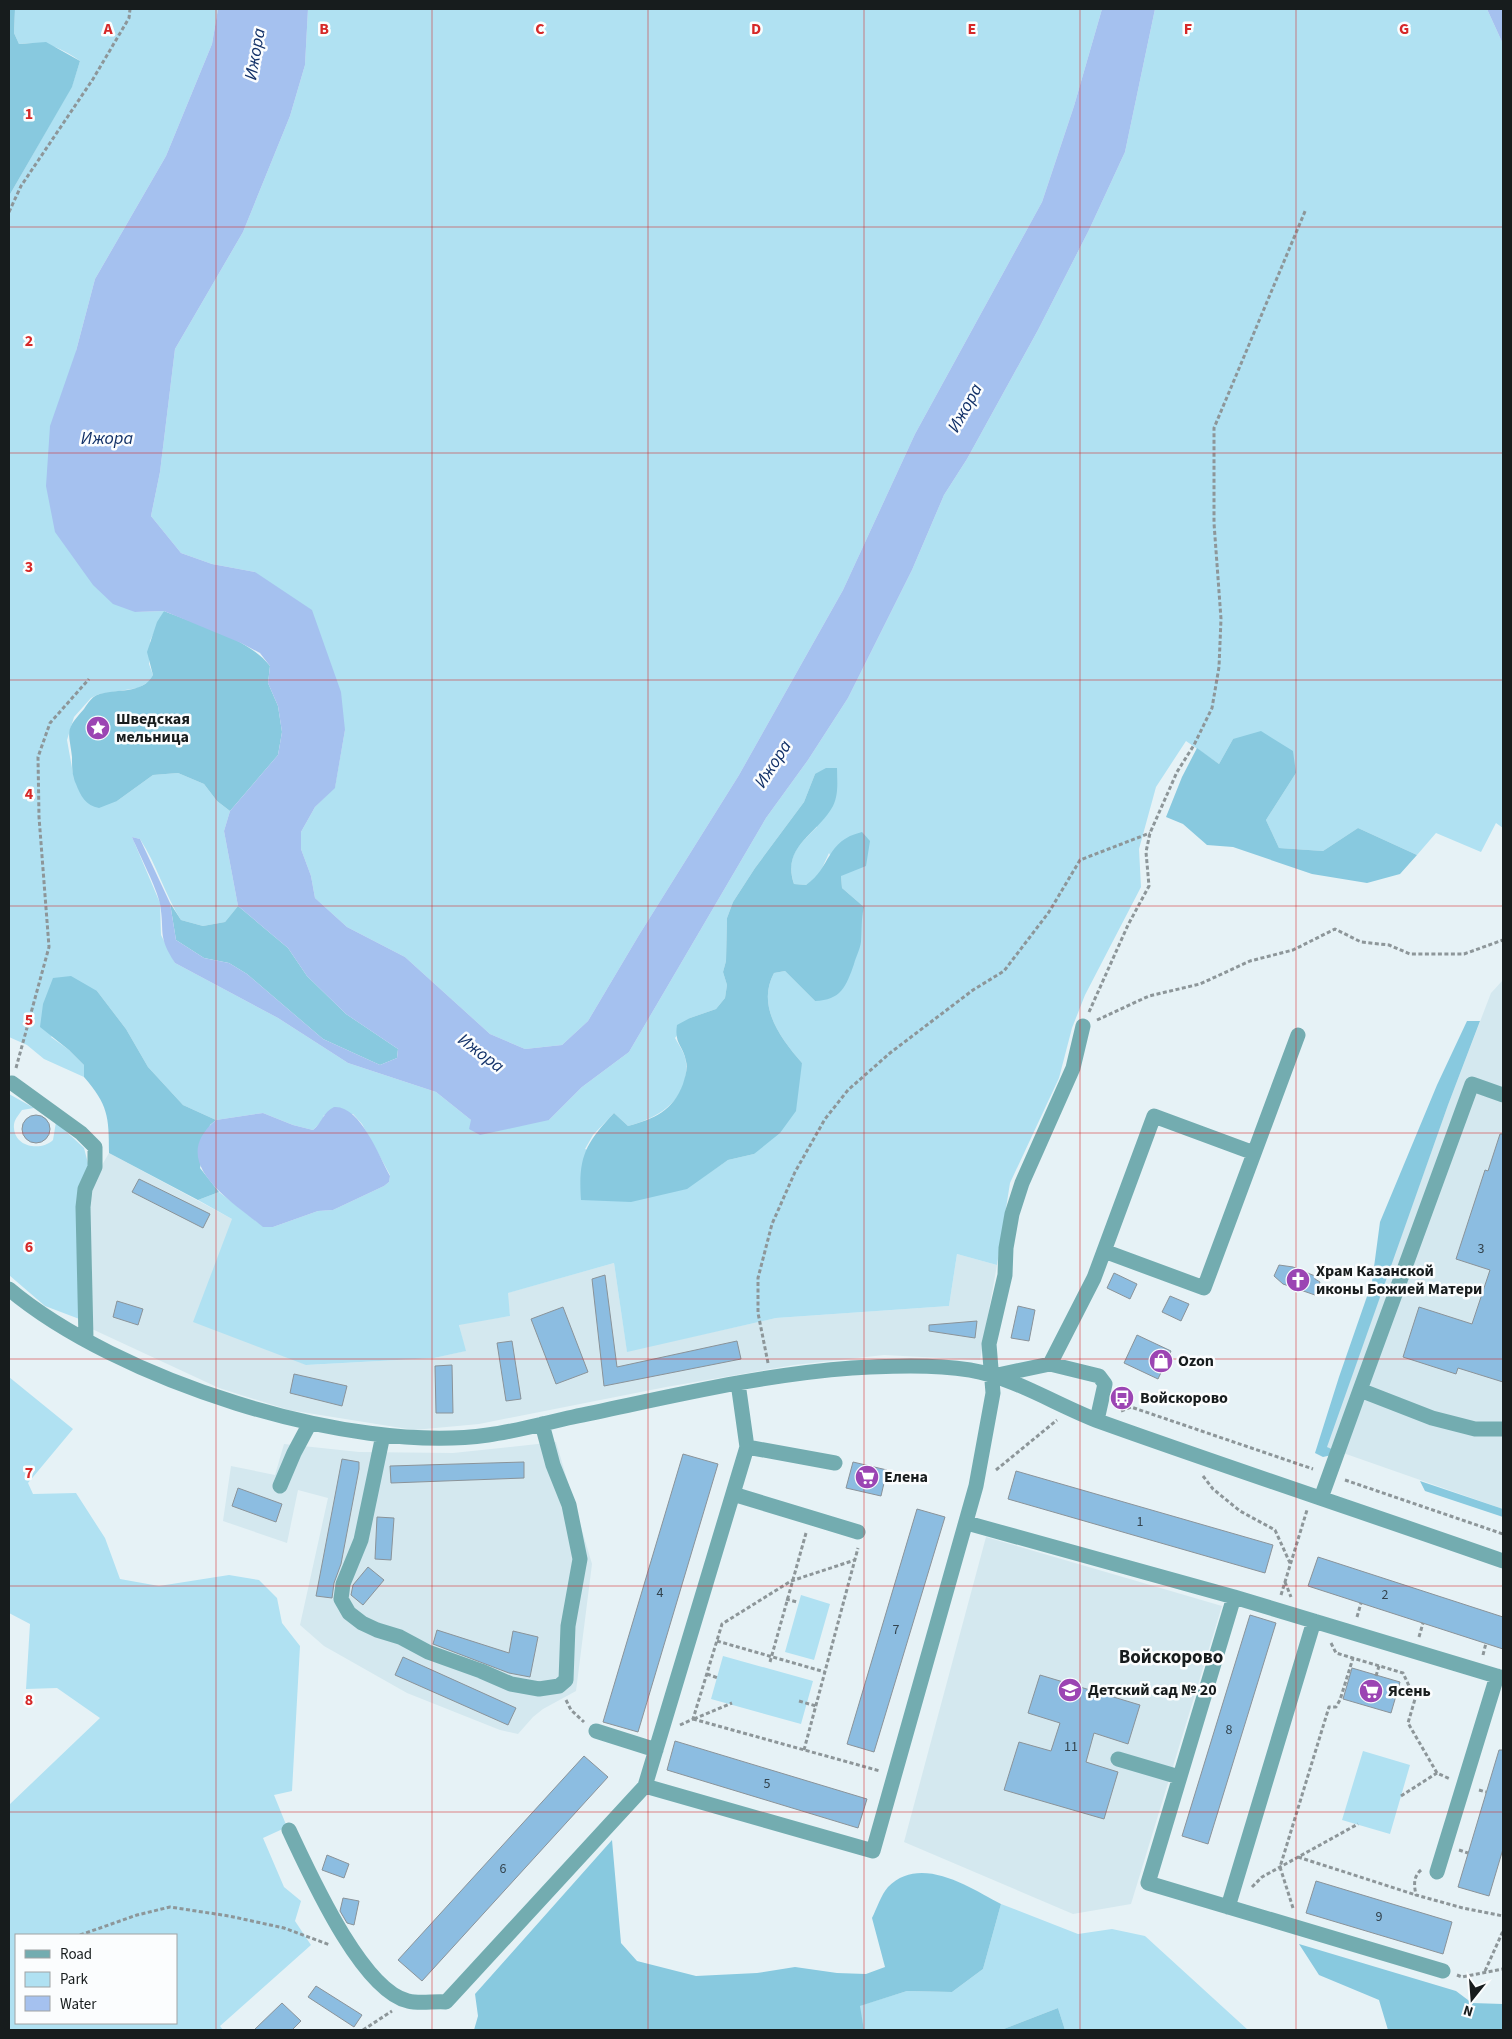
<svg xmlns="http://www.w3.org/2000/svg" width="1512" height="2039" viewBox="0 0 1512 2039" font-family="'Source Sans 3',sans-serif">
<rect width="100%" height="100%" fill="#e6f2f6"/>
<!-- built -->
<path fill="#d4e8ef" d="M1503 980V1509L1326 1447 1448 1105 1491 993Z
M109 1153 232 1219 307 1365 434 1358 465 1351 459 1324 510 1316 507 1293 614 1263 627 1351 776 1318 949 1306 957 1254 997 1265 980 1360 884 1355 794 1365 666 1387 479 1424 414 1430 289 1410 219 1388 92 1329 90 1197 98 1172Z
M556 1442 592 1564 576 1691 543 1709 533 1717 518 1734 500 1730 407 1693 324 1646 300 1625 328 1498 298 1490 287 1543 223 1521 231 1466 275 1475 284 1444 359 1452 453 1453Z
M986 1537 1222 1606 1131 1904 1073 1914 904 1842Z"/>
<!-- green -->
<path fill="#b0e1f2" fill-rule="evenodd" d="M15 9H218L212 44 166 156 95 279 76 351 135 612 164 611 150 641 149 664 153 675 150 681 138 688 99 694 91 698 74 717 67 740 74 779 117 801 153 775 178 773 204 784 217 801 230 811 224 831 238 906 225 922 203 926 181 920C165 895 157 865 140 839L132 837 160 903 161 935 175 963 278 1018 348 1063 436 1092 471 1120H549L582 1087 629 1052 766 818 808 760 848 698 912 570 944 495 967 459 1038 330 1089 230 1125 152 1155 9H1487L1503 44V828L1496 823 1481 852 1436 833 1417 855 1358 828 1323 851 1279 848 1266 820 1296 773 1233 739 1219 764 1186 741 1156 787 1139 849 1141 887 1085 995 1072 1028 1059 1078 1010 1183 997 1265 957 1254 949 1306 776 1318 627 1352 614 1263 508 1293 510 1316 459 1325 466 1351 434 1358 306 1365 193 1322 232 1219 198 1200 219 1192 264 1227H273L318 1211 333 1210 384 1186 389 1182 390 1175 362 1124 353 1114 324 1115 322 1121 313 1130 293 1125 263 1113 216 1120 183 1105 148 1067 126 1029 97 991 51 1037 69 1050 84 1065V1077L44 1059 27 1045 9 1037V196L72 86 80 61C61 47 43 40 19 44L14 33ZM815 774 817 827C799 845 785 856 794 884L806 885 818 877 829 853 841 876 842 888 864 907 861 918V942L815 1001 785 971 774 973C756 1006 781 1039 802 1063L754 1154 728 1160 687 1188 585 1149 593 1135 614 1113 628 1126C658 1118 689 1100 686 1063 686 1055 679 1045 675 1038L690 1018 716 1009 725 998 727 985 723 972 726 961 727 918 733 902 755 868 804 802Z
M308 9H1102L1074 106 1042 202 915 434 843 590 739 775 639 935 588 1021 562 1045 525 1049 490 1034 405 957 347 927 315 898 311 876 301 849V832L315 807 335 787 345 730 255 572 212 564 181 553 151 516 160 472 175 349 243 232 290 116 305 65Z
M9 1094 34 1108 22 1110C18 1116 13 1121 14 1128 15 1148 42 1151 53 1140L56 1122 84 1148 89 1167 82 1320 45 1306 9 1275Z
M9 1377 73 1429 28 1483 33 1494 76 1493 105 1538 120 1579 159 1586 229 1575 259 1580 277 1598 282 1623 300 1646 292 1791 274 1795 287 1827 263 1838 284 1887 301 1901 295 1921 311 1945 220 2026 223 2030H9V1805L100 1718 57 1688 26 1689 30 1624 9 1613ZM16 1935H176V2023H16Z
M801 1595 830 1604 814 1660 785 1652Z
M723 1656 813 1681 801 1724 711 1699Z
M1363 1751 1410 1765 1390 1834 1342 1820Z
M1001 1904 1078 1934 1112 1929 1145 1936 1248 2030H1065L1058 2008 1001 2030H864L859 2006 907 1991 952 1992 983 1969Z"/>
<!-- forest -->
<path fill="#88c9df" d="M9 9H15L14 33 19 44 46 42 80 61 72 87 9 196Z
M164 611C198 625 248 638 270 666L268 683 278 706 282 732 278 755 230 811 217 801 204 784 178 773 153 775 117 801 99 808C86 806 80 795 76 784 72 776 72 766 72 757 69 731 64 731 84 709 88 703 91 698 97 695 115 688 143 695 153 675L147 652 157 622Z
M1261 731 1293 751 1296 773 1266 820 1279 848 1323 851 1358 828 1417 855 1400 874 1367 883 1312 874 1233 847 1207 845 1183 824 1166 817 1182 777 1197 748 1219 764 1233 739Z
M826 768H837C837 780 839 794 833 806 817 835 781 846 794 884L806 885C832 867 825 841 862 832L870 841 866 866 841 876 842 888 864 907C861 919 862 929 861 942 860 949 856 957 854 964 846 987 841 1000 815 1001L785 971 774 973C756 1006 781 1039 802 1063L796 1111 780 1133 754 1154 728 1160 687 1189 631 1202 581 1200C578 1157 585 1144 614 1113L628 1126C654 1119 673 1111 683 1084 685 1077 688 1069 686 1061 683 1045 674 1044 677 1025L690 1018 716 1009 725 998 727 985 723 972 726 961 727 918 733 902 755 868 804 802 815 774Z
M170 903 181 920 203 926 225 922 238 906 288 948 307 976 346 1014 398 1049 397 1058 380 1065 323 1039 247 974 229 963 204 958 176 940Z
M71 976 97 991 126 1029 148 1067 183 1105 216 1120 210 1125 200 1168 219 1192 198 1200 109 1153C109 1116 108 1105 84 1077V1065L69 1050 40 1027 43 1004 53 978Z
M1467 1021H1480L1448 1105 1327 1447 1334 1450 1332 1455 1323 1457 1315 1453 1339 1377 1372 1282 1380 1222 1437 1085Z
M1420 1481 1503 1509V1517L1425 1491Z
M612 1840 621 1943 637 1961 696 1976 757 1973 795 1967 837 1973 866 1974 885 1967 872 1918C877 1908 881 1895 888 1887 921 1854 970 1888 1001 1904L983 1969 952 1992 907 1991 860 2006 864 2030H474L478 2016 475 1994Z
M1299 1944 1456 1991 1472 2003 1503 2004V2030H1388L1379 2000 1319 1975Z
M1058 2008 1065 2030H1001Z"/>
<!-- water -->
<path fill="#a5c1ef" d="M218 9H308L305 65 290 116 243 232 175 349 160 472 151 516 181 553 212 564 255 572 312 610 341 692 345 730 335 788 315 807 301 832V849L311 876 315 898 347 927 405 957 490 1034 525 1049 562 1045 588 1021 639 935 739 775 843 590 915 434 1042 202 1074 106 1102 9H1155L1125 152 1089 230 1038 330 967 459 944 495 912 570 848 698 808 760 766 818 629 1052 582 1087 549 1120 480 1135 469 1129 471 1120 436 1092 348 1063 278 1018 175 963C157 935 165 933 160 904 157 888 139 854 132 837L140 839 170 903 176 940 204 958 229 963 247 974 323 1039 380 1065 397 1058 398 1049 346 1014 307 976 288 948 238 906 224 831 230 811 278 755 282 732 278 706 268 683 270 666 260 653 241 643 164 611 135 612 113 604 93 585 55 532 46 486 50 426 76 351 95 279 166 156 212 44Z
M1487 9H1503V44Z
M334 1107C360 1105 379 1156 390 1176L389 1182 384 1186 333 1210 318 1211 273 1227H263C233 1202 165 1162 216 1120L263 1113 293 1125 313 1130C322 1123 323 1112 334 1107Z"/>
<!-- building -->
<path fill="#8cbde1" stroke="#8a9399" d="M22 1129a14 14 0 1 1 28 0a14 14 0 1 1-28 0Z
M1500 1134H1503V1382L1458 1368 1456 1374 1403 1357 1419 1307 1472 1324 1490 1270 1456 1259 1485 1170 1488 1171Z
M139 1179 210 1214 203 1228 132 1192Z
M1279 1265 1293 1267 1315 1276V1279L1320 1282 1315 1295 1283 1284 1274 1276Z
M1114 1273 1137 1284 1130 1299 1107 1288Z
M605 1275 617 1367 737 1341 741 1359 604 1386 592 1279Z
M1170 1296 1189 1304 1181 1321 1162 1312Z
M117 1301 143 1309 138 1325 113 1317Z
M1018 1306 1035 1310 1029 1341 1011 1338Z
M563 1307 588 1372 556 1384 531 1319Z
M977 1321 975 1338 929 1331V1325Z
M1137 1335 1171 1351 1158 1379 1124 1363Z
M512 1341 521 1399 506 1401 497 1343Z
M452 1365 453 1413H436L435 1366Z
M294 1374 347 1386 342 1406 290 1393Z
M683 1454 718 1464 638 1732 603 1722Z
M342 1459 359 1462V1469L341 1564 334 1583 332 1598 316 1596Z
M524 1462V1478L391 1483 390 1466Z
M853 1462 887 1470 881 1496 846 1488Z
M1016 1471 1273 1545 1265 1573 1008 1499Z
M238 1488 282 1504 276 1522 232 1506Z
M917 1509 945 1517 874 1752 847 1744Z
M377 1517 394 1518 391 1560 375 1559Z
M1318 1557 1503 1617V1649L1308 1586Z
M368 1567 384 1580 363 1605 351 1595 353 1585Z
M1250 1615 1276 1623 1208 1844 1182 1836Z
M437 1630 509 1653 513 1631 538 1637 530 1677 509 1673 433 1644Z
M403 1657 516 1708 508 1725 395 1675Z
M1352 1668 1400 1682 1391 1713 1343 1699Z
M1040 1675 1140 1705 1128 1744 1094 1733 1086 1762 1118 1772 1104 1819 1004 1790 1019 1742 1051 1751 1060 1723 1028 1713Z
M675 1741 867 1799 858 1828 667 1770Z
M1499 1750H1503V1849L1489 1896 1458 1887Z
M584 1756 608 1777 422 1981 398 1960Z
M327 1855 349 1864 344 1878 322 1870Z
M1316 1881 1452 1922 1443 1954 1306 1913Z
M343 1898 359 1901 354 1925 347 1923 340 1911Z
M316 1986 362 2015 354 2027 308 1997Z
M282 2003 301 2021 292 2030H254Z"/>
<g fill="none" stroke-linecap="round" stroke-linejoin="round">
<!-- path -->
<path stroke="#8d9699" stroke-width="3" stroke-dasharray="4 2.5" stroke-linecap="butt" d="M9 212 21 186 93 79 129 18 130 9
M1089 1012 1128 925 1149 886 1146 852 1150 833 1177 772 1194 745 1212 708 1219 667 1221 619 1214 523V428L1306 209
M1097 1020 1149 996 1200 984 1250 961 1293 950 1335 929 1361 942 1389 945 1410 954H1464L1503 940
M16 1068 49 947 39 817 38 757 50 723 89 679
M768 1363 758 1313V1278L772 1224 795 1172 825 1119 848 1090 890 1053 973 990 1004 971 1049 912 1080 860 1150 833
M1121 1411 1131 1407 1313 1469
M996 1470 1057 1420
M1203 1476 1213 1489 1240 1511 1275 1530 1290 1563
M1345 1480 1503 1534
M1285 1582 1291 1597
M1281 1595 1307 1510
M786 1599 797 1602
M1357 1617 1361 1603
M1419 1637 1423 1623
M717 1641 825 1672
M1331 1643 1336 1653 1403 1673 1415 1699 1408 1723 1437 1773 1450 1779
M1483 1655 1486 1643
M770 1662 806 1533
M707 1674 718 1678
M1376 1676 1379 1666
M566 1700 571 1710 584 1722
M799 1701 816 1706
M693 1719 880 1771
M694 1719 732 1703
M680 1725 693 1719 722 1624 791 1581 855 1560
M804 1750 858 1548
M1479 1790 1486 1792
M1401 1796 1437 1773
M1459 1850 1468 1853
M1298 1857 1416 1895
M1421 1870C1413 1877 1414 1885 1416 1895L1463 1908 1503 1916
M1252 1887 1262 1877 1358 1824
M1293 1908 1280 1867 1329 1707H1336L1340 1700 1353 1658
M80 1935 137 1915 170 1907 229 1916 284 1928 330 1945
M1485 1971 1503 1931
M1457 1975 1462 1977 1503 1969
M363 2030 392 2011"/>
<!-- minor -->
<path stroke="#73acb0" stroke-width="15" d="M12 1083 81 1133 95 1147V1167L85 1189 83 1207 86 1339
M1104 1251 1204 1288 1298 1035
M9 1289C116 1379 349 1455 488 1435 517 1431 545 1423 573 1417 665 1398 757 1375 852 1368 890 1366 931 1364 970 1370 1016 1378 1058 1406 1101 1422 1235 1470 1369 1514 1503 1561
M1050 1364 1094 1278 1154 1116 1254 1153
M993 1376 1050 1364 1099 1376 1105 1384 1097 1420
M738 1383 747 1447 645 1786 873 1851 976 1486 993 1393 989 1344 1005 1275 1006 1248 1012 1214 1022 1183 1073 1068 1083 1026
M1360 1390 1472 1084 1503 1095
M383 1435 361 1540 343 1584 341 1599 349 1613 362 1623 377 1630 400 1637 428 1652 481 1671 511 1684 539 1689 559 1686 566 1680 568 1626 580 1559 569 1505 553 1465 542 1424
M747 1447 835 1463
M280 1486 294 1453 310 1423
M733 1494 858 1532
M1321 1498 1360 1390 1432 1418 1475 1429H1503
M967 1523 1234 1597 1503 1678
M1234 1597 1148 1883 1443 1971
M596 1731 656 1750
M1118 1759 1179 1777
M289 1830C309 1872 361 1990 408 2001 419 2004 434 2001 446 2002L645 1786
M1437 1872 1497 1676
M1228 1907 1314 1621"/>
</g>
<!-- grid -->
<path fill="none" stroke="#d62828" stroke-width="1" stroke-opacity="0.55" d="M216 9V2030M432 9V2030M648 9V2030M864 9V2030M1080 9V2030M1296 9V2030M9 227H1503M9 453H1503M9 680H1503M9 906H1503M9 1133H1503M9 1359H1503M9 1586H1503M9 1812H1503"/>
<!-- icons -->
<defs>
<g id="sight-disc" transform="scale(1.25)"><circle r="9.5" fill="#9b45b3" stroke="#fbfdfe"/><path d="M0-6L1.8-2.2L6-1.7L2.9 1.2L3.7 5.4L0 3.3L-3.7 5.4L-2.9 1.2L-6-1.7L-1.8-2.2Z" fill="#fff"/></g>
<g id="church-disc" transform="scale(1.25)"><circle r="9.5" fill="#9b45b3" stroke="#fbfdfe"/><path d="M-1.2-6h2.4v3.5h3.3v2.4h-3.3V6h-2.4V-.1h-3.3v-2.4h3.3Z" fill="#fff"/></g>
<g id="shop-disc" transform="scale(1.25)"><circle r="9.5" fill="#9b45b3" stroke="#fbfdfe"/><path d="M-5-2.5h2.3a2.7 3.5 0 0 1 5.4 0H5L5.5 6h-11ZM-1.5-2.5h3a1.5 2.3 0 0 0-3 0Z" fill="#fff"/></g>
<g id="bus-disc" transform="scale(1.25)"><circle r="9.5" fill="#9b45b3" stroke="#fbfdfe"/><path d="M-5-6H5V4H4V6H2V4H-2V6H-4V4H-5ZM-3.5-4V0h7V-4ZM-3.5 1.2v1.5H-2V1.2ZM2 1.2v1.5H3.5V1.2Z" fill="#fff"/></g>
<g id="supermarket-disc" transform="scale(1.25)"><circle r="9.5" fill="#9b45b3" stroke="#fbfdfe"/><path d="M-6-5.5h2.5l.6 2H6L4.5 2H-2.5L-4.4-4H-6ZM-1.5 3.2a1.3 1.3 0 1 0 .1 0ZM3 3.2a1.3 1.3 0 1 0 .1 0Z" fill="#fff"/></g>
<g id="school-disc" transform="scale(1.25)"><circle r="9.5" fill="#9b45b3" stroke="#fbfdfe"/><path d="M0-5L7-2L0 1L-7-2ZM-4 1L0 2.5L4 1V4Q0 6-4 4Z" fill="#fff"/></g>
</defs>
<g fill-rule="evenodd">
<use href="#sight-disc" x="98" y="728"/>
<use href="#church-disc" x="1298" y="1280"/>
<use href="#shop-disc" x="1161" y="1361"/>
<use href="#bus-disc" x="1122" y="1398"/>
<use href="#supermarket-disc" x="867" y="1477"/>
<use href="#school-disc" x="1070" y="1690"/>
<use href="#supermarket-disc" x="1371" y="1691"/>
</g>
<g text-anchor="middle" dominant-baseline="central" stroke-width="5" stroke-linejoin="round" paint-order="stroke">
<!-- number labels -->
<g font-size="14" fill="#34444e">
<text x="1481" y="1249">3</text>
<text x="1140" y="1522">1</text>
<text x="660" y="1593">4</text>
<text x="1385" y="1595">2</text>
<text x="896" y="1630">7</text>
<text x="1229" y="1730">8</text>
<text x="1071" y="1747">11</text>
<text x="767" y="1784">5</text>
<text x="503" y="1869">6</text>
<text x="1379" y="1917">9</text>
</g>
<!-- poi labels -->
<g font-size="16" font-weight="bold" fill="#171c1d" stroke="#fbfdfe" text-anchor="start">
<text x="116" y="719">Шведская<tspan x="116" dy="18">мельница</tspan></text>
<text x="1316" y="1271">Храм Казанской<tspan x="1316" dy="18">иконы Божией Матери</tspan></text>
<text x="1178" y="1361">Ozon</text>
<text x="1140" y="1398">Войскорово</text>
<text x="884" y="1477">Елена</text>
<text x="1088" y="1690">Детский сад № 20</text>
<text x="1388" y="1691">Ясень</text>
</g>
<!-- water labels -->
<g font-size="18" font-style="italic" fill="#123168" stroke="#fbfdfe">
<text transform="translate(255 54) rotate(-80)">Ижора</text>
<text transform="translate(965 408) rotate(-61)">Ижора</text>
<text x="107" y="438">Ижора</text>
<text transform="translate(773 764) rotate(-57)">Ижора</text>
<text transform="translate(481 1053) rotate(37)">Ижора</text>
</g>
<!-- quarter labels -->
<g font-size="19" font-weight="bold" fill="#171c1d" stroke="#fbfdfe">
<text x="1171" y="1657">Войскорово</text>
</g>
</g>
<g font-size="16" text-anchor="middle" font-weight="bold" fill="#d62828" stroke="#fbfdfe" stroke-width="5" stroke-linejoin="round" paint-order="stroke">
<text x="108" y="34">A</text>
<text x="324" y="34">B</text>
<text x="540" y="34">C</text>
<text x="756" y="34">D</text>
<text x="972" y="34">E</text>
<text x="1188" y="34">F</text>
<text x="1404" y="34">G</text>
<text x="29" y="119">1</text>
<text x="29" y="346">2</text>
<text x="29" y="572">3</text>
<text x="29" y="799">4</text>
<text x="29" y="1025">5</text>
<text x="29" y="1252">6</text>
<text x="29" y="1478">7</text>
<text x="29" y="1705">8</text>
</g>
<!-- border -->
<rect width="1512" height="2039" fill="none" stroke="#171c1d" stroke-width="20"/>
<!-- legend -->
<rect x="15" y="1934" width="162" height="90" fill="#fbfdfe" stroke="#a0a3a4"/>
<rect x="25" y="1950" width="25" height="8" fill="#73acb0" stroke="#a0a3a4"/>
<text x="60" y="1959" font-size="15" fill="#171c1d">Road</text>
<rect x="25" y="1972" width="25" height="15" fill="#b0e1f2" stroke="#a0a3a4"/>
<text x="60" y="1984" font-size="15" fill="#171c1d">Park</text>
<rect x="25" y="1996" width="25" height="15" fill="#a5c1ef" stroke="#a0a3a4"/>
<text x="60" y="2009" font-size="15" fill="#171c1d">Water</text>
<!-- north arrow -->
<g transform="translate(1472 1999) rotate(197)" stroke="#fbfdfe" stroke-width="4" paint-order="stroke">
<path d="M0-4L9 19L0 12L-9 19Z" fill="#171c1d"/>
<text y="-8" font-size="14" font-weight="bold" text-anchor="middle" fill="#171c1d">N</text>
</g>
</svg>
